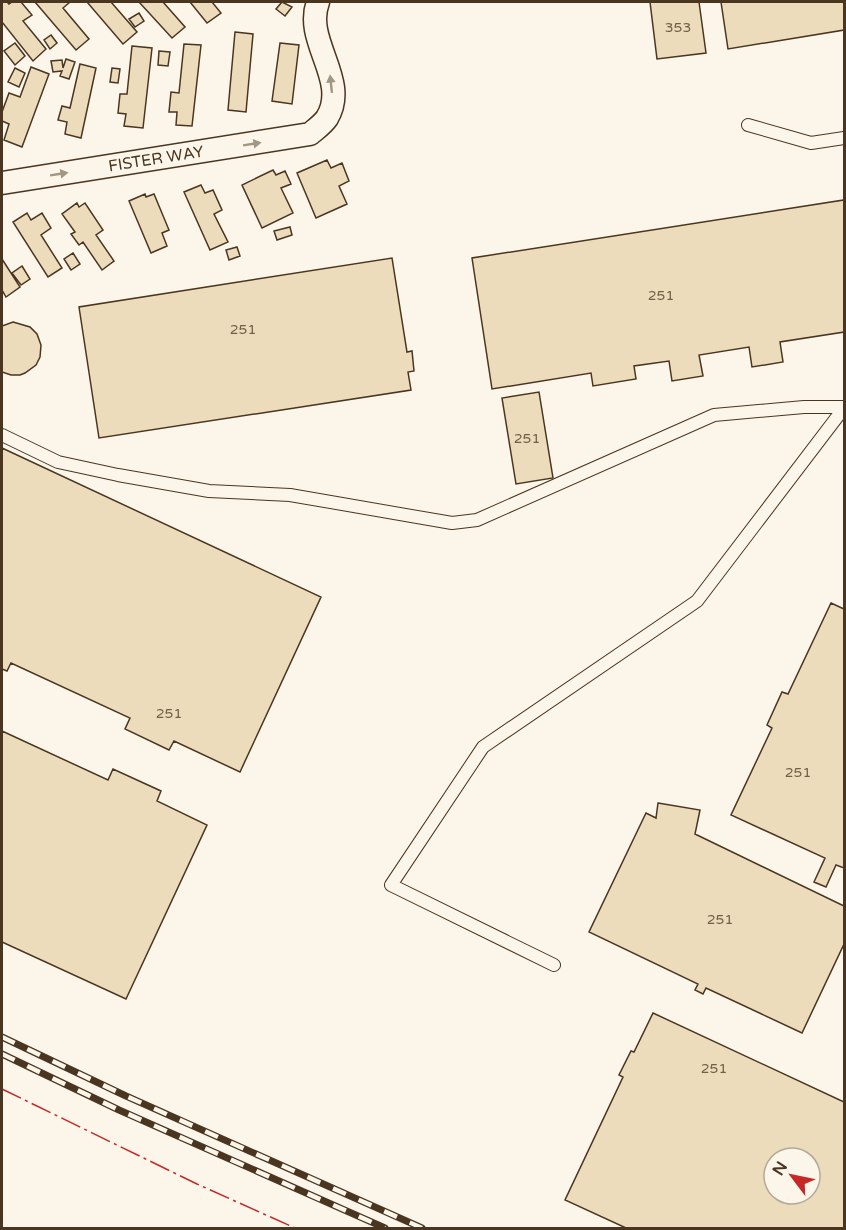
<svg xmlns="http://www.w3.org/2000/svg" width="846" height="1230" viewBox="0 0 846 1230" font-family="'Varela Round',sans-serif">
<rect width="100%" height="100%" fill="#fbf6e9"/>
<!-- building -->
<path fill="#ecdcbc" stroke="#4a3520" stroke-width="1.5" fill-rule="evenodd" d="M2 2H7L9 4 12 2H21L32 15 23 21 46 49 33 61 2 22Z
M35 2H70L63 8 89 39 76 50Z
M87 2H111L137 32 123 44Z
M139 2H163L185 27 172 38Z
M190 2H212L221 13 207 23Z
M282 2 292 7 285 16 276 9Z
M650 2H699L706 53 657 59Z
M721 2H844V30L728 49Z
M139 13 144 21 135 27 129 19Z
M235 32 253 34 246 112 228 110Z
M51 35 57 43 50 49 44 40Z
M15 43 25 56 15 65 4 51Z
M280 43 299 45 292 104 272 101Z
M184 44 201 45 192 126 176 125 177 112H169L171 92 179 93Z
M132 46 152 48 143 128 124 126 126 114 118 113 120 94H127Z
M159 51 170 52 168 66 158 65Z
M66 59 75 62 69 79 60 76 62 71 53 72 51 61 62 60 63 68Z
M80 64 96 68 81 138 65 134 67 122 58 120 62 106 70 108Z
M31 67 49 74 22 147 4 140 9 124 2 121V112L9 93 20 97Z
M15 68 25 73 19 87 8 82Z
M112 68 120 69 118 83 110 82Z
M327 160 331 168 342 163 349 181 339 186 347 204 316 218 297 173Z
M273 170 276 175 285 171 291 184 281 188 293 213 262 228 242 185Z
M201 185 205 193 213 190 222 210 214 214 228 242 210 250 184 192Z
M145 194 146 197 154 194 169 230 162 233 167 246 151 253 129 201Z
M844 200V332L780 342 783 362 752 367 749 347 699 355 703 376 672 381 669 361 634 366 636 379 593 386 591 373 492 389 472 258Z
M77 203 79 207 85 203 103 230 96 235 114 261 102 270 83 242 79 245 71 234 75 232 62 214Z
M27 213 31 220 42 213 51 228 41 235 62 268 48 277 13 222Z
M290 227 292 235 277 240 274 231Z
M237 247 240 256 229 260 226 250Z
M73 253 80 264 71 270 64 259Z
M392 258 407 352 412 351 414 371 408 372 411 390 99 438 79 307Z
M2 259 20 287 6 297 2 290Z
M22 266 30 279 21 285 12 273Z
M13 322 30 327 37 334 41 345 40 357 36 365 25 373 20 375H11L2 372V326Z
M539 392 553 478 516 484 502 398Z
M2 448 321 597 240 772 174 741 169 750 125 729 130 718 11 663 7 671 2 669Z
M831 603 844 609V868L836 865 826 887 814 882 825 858 731 815 772 728 767 725 782 692 788 694Z
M2 731 108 780 113 769 161 791 157 801 207 825 126 999 2 942Z
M658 803 700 810 695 834 844 906V944L802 1033 706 988 703 994 695 990 698 984 589 932 646 813 656 818Z
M653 1013 844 1102V1228H626L565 1200 623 1077 619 1075 631 1051 634 1052ZM774 1158H810V1194H774Z"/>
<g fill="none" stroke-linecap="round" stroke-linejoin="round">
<!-- lane casing -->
<g stroke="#4a3520" stroke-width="14">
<path id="lane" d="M748 125 811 143 844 138
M2 435 58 462 118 475 209 491 290 495 452 523 477 520 714 415 804 407H844
M554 965 391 885 483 747 697 601 844 408"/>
</g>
<!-- street casing -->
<g stroke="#4a3520" stroke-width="25">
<path id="street" d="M2 183 310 134C316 129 323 124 327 118 350 80 303 41 318 2"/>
</g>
<!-- lane -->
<use href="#lane" stroke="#fbf6e9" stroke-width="12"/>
<!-- street -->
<use href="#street" stroke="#fbf6e9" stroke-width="22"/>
<!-- rail casing -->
<g stroke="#4a3520" stroke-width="7">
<path id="rail" d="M2 1037 126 1096 422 1228
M2 1054 119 1110 385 1228"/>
</g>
<!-- rail -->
<use href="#rail" stroke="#fbf6e9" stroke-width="4.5" stroke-dasharray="14" stroke-linecap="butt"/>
<!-- power -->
<path stroke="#c62828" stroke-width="1.5" stroke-dasharray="21 4.5 3 4.5" stroke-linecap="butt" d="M2 1089 197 1184 295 1228"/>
</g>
<!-- one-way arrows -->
<defs><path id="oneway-solid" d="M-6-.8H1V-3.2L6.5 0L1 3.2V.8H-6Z" transform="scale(1.5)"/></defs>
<g fill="#a29684">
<use href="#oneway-solid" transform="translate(331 84) rotate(-96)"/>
<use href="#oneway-solid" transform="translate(252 144) rotate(-9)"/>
<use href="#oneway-solid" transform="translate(59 174) rotate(-9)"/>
</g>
<g text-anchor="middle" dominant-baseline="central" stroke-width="4.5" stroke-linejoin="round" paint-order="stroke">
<!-- number labels -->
<g font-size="14" fill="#725f47">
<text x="678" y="27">353</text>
<text x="661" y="295">251</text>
<text x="243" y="329">251</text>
<text x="527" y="438">251</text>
<text x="169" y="713">251</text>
<text x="798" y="772">251</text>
<text x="720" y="919">251</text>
<text x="714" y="1068">251</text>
</g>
<!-- street labels -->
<g font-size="16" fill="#4a3520" stroke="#fbf6e9">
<text transform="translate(156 159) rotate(-9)">FISTER WAY</text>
</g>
</g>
<!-- border -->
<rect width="846" height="1230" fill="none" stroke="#4a3520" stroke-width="6"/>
<!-- north arrow -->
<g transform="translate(792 1176) rotate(302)"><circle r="28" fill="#fbf6e9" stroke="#b4a999" stroke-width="1.5"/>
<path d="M0-4.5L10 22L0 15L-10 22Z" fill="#c62828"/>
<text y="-9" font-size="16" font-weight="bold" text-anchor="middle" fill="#4a3520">N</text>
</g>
</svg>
